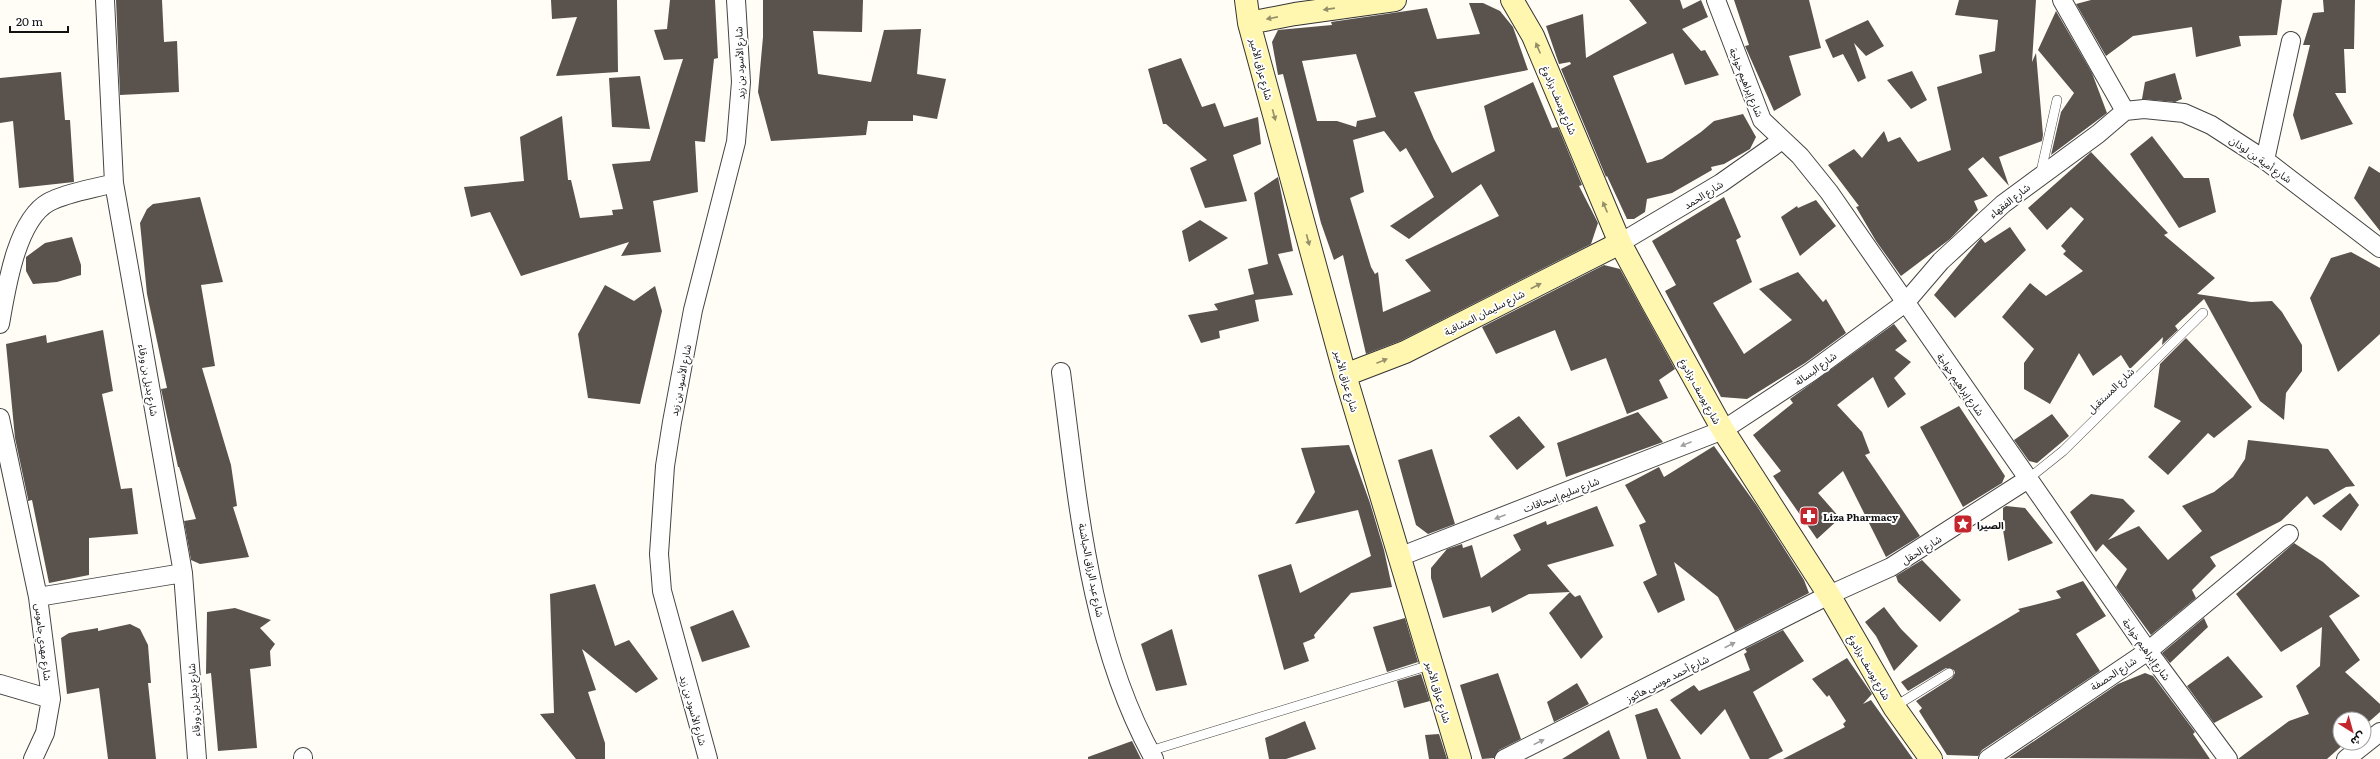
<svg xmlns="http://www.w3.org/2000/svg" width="2380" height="759" viewBox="0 0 2380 759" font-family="Literata,'Noto Sans Arabic',serif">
<rect width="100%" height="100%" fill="#fffdf5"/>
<!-- building -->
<path fill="#5a524d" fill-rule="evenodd" d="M116 0H162L164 42 177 41 179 92 120 95Z
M551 0H617L618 72 556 76 577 17 552 19Z
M670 0H715L718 58 714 59 705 142 695 141 698 192 653 201 661 252 621 256 629 242 521 276 490 212 471 217 464 187 524 181 520 137 562 116 568 180H571L580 218 613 215 612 210 623 209 612 164 650 161 683 59 664 60 654 30 667 29Z
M763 0H863L862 32 813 31 818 74 871 82 884 30 921 29 917 74 946 79 937 119 913 115V121H868L866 135 771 141 758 92 763 37Z
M1629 0H1680L1683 9 1701 0 1708 17 1682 29 1701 51 1705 50 1719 75 1685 85 1673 53 1613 76 1647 163 1662 159 1701 132 1714 121 1743 114 1756 137 1750 149 1724 164 1711 167 1712 170 1672 193 1647 199 1645 212 1634 219H1627L1607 176 1606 177 1561 69 1571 64 1570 62 1559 64 1546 26 1583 14 1586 58 1647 23Z
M1734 0H1809L1821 48 1789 56 1801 95 1774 111 1745 46 1749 45Z
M1959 0H2036L2032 62 2036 53 2043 135 2042 141 1999 157 2009 186 1983 157 1968 169 1988 196 1974 201 1978 210 1950 239 1901 276 1876 241 1856 207 1859 206 1828 165 1854 149 1862 158 1884 131 1888 142 1900 137 1918 162 1951 150 1937 87 1982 73 1979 55 1995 51 1998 20 1955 15Z
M2091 0H2282L2277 35 2239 36 2241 46 2196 57 2192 27 2133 36 2106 56 2076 4Z
M2323 0H2355L2354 49H2344L2346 93H2335L2353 124 2301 140 2293 115 2310 45H2303L2313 13 2324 12Z
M1469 3H1483L1500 11 1513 27 1528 70 1414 92 1434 139 1452 173 1495 151 1484 106 1533 82 1552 128 1558 127 1582 185 1579 186 1598 223 1591 244 1400 341 1366 354 1343 255 1334 260 1321 223 1283 74 1278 75 1272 42 1278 30 1332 25 1331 22 1427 8 1437 39 1480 34ZM1356 54 1376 117 1357 121 1356 127 1337 121H1317L1302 61ZM1384 131 1400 152 1406 148 1434 197 1390 226 1409 239 1481 184 1499 216 1405 260 1431 291 1383 312 1378 272 1375 274 1371 267 1350 198 1364 192 1353 140Z
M2056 11 2092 73 2107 113 2051 155 2061 112 2074 93 2038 50Z
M1868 20 1884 46 1866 56 1854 43 1866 78 1858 82 1843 54 1833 58 1825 40Z
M1181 58 1202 107 1215 103 1224 127 1258 117 1261 144 1233 155 1247 201 1205 208 1190 168 1207 160 1166 124H1163L1148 69Z
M1912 71 1927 100 1911 109 1887 80Z
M61 72 65 120H70L74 182 19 188 13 121 0 123V78Z
M2175 73 2182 99 2175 102 2142 99 2145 82Z
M640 76 650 129 612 127 609 78Z
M2152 136 2184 178H2209L2216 212 2179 228 2130 154Z
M2091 152 2168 233 2164 235 2215 278 2197 294 2251 302 2272 301 2282 312 2302 345V371L2286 393 2284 420 2260 401 2204 299 2175 326 2178 330 2162 345 2163 337 2130 369 2121 355 2093 376 2079 353 2050 404 2024 389V363L2034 349 2002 317 2030 283 2046 296 2083 271 2063 254 2066 251 2061 246 2084 219 2071 207 2047 230 2028 208Z
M2369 166 2380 173V231L2354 198Z
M1278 177 1293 251 1278 254 1293 295 1255 300 1259 321 1219 331 1220 338 1201 343 1188 315 1218 310 1214 304 1254 294 1248 269 1268 264 1254 193Z
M200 197 223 282 201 285 215 366 202 368 231 465 237 506 233 507 249 557 200 564 191 560 184 521 196 519 179 467H178L161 389 167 388 147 294 140 223 147 209 153 204Z
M1724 197 1741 237 1736 240 1752 282 1713 303 1744 354 1792 320 1759 289 1798 272 1823 302 1826 299 1846 333 1805 363 1747 399 1721 397 1665 291 1676 285 1652 241Z
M1816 200 1836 226 1800 256 1781 217 1797 206 1798 208Z
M1200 220 1228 238 1189 262 1182 231Z
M2010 227 2026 250 1955 318 1934 295 1981 238 1985 243Z
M72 237 81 265V275L57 282 33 284 26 271V257L45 243Z
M2351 252 2380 268V334L2338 372 2310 298 2331 258Z
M1604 265 1620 269 1675 369 1659 380 1668 398 1627 414 1606 358 1571 371 1555 330 1496 354 1482 327Z
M605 285 634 301 655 286 662 311 640 404 588 398 578 334Z
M1894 324 1907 341 1895 350 1911 362 1894 378 1906 394 1888 408 1873 377 1837 405 1862 432 1870 453 1865 455 1920 536 1886 557 1843 471 1818 493 1840 518 1817 539 1773 476 1781 471 1753 435 1793 403 1790 399Z
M103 330 113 391 102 394 121 489 132 488 138 534 89 538V575L49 583 32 500 28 501V499L15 438 6 344 46 335 47 343Z
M2186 338 2252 407 2214 438 2208 433 2168 475 2148 457 2181 421 2154 407 2160 364Z
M1959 406 2005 476 2002 483 1963 507 1920 427Z
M1638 412 1663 442 1566 477 1557 443Z
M2052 414 2069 436 2037 463 2029 461 2014 440Z
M1519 416 1545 447 1517 470 1489 436Z
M2248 440 2328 449 2355 486 2346 487 2314 505 2307 496 2281 521 2210 557 2216 566 2192 590 2196 598 2151 635 2116 587 2127 569 2103 544 2096 552 2070 512 2091 494 2123 499 2135 511 2108 540 2139 526 2168 560 2202 531 2182 506 2214 492 2233 477 2245 459Z
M1349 445 1370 503 1384 550 1392 587 1351 593 1314 635 1315 638 1303 643 1309 661 1284 670 1258 575 1291 564 1300 593 1371 556 1358 510 1295 524 1315 492 1301 448Z
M1714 446 1757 506 1804 580 1809 593 1735 631 1718 597 1674 562 1685 600 1658 613 1643 582 1657 575 1639 525 1646 522 1625 485 1659 467 1664 477Z
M1432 449 1455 524 1428 534 1416 525 1398 460Z
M2350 493 2359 505 2341 531 2322 516Z
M1597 506 1614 546 1547 565 1570 592 1529 594 1492 613 1490 606 1443 618 1431 578V568L1447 549 1462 544 1463 548 1472 545 1481 578 1521 550 1513 535 1546 521 1547 525Z
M2006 506 2025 508 2053 543 2008 561 2003 530V508Z
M2294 543 2323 562 2360 596 2329 616 2360 660 2345 672 2380 704V712L2364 726V719H2340V743H2345L2327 759H2238L2289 721 2309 714 2296 686 2320 666 2322 627 2281 652 2236 594Z
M1922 560 1961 600 1940 622 1898 582 1896 576Z
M2083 581 2106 616 2076 634 2100 671 1982 750 1978 756 1947 755 1919 711 1922 708 1916 701 1952 678 1955 673 1954 670 1946 668 1908 691 1901 682 2020 611 2018 609 2061 598 2056 591Z
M595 584 615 646 629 640 658 679 636 693 582 649 596 690 588 692 605 743V759H576L540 714 554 713 550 594Z
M1570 592 1575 597 1580 595 1603 637 1581 659 1549 613Z
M1884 607 1901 629 1918 646 1894 671 1876 636 1865 622Z
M235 608 271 620 260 628 275 644 270 651 271 666 250 669 257 748 218 751 211 673 206 674 207 612Z
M733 610 750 647 702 662 690 627Z
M1405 618 1418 662 1387 672 1373 627Z
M2204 618 2208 627 2170 663 2162 653Z
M130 624 140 629 148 645 151 683H148L156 759H108L99 688 67 694 61 638 69 633 98 628V631Z
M1172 629 1187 685 1156 691 1141 644Z
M1783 630 1804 661 1753 692 1783 751 1768 759H1750L1725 709 1701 735 1670 700 1694 685 1699 691 1750 670 1744 654 1747 652 1745 649Z
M2228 656 2263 697 2214 723 2187 686Z
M1847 658 1872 694 1863 704 1871 700 1913 759H1783L1845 727 1843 724 1846 721 1829 695 1827 697 1812 679Z
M1498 673 1521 739 1499 750 1494 758 1482 759 1460 685Z
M2145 673 2153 676 2195 732 2193 734 2210 759 2009 758 2118 684Z
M1421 674 1430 701 1404 708 1397 681Z
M1577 683 1589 704 1554 722 1547 702Z
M1657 708 1681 759H1647L1635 715Z
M1305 721 1316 749 1286 759H1269L1265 738Z
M1609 730 1620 759H1562Z
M1439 734 1447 759H1429L1425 735Z
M1132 741 1141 759H1088V757Z"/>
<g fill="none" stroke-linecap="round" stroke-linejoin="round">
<!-- lane casing -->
<g stroke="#444" stroke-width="10">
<path id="lane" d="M2040 176 2057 100
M2028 479 2063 451 2203 313
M1894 707 1949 673
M1150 751 1430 665"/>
</g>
<!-- street casing -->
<g stroke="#444" stroke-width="20">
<path id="street" d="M105 0 114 183 183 573 197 759
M1716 0 1762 120 1800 156 1829 192 2148 651 2228 759
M2062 0 2125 111
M2125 111 2144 109 2184 113 2211 125 2265 160 2380 248
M2265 160 2291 41
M1620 243 1721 183 1782 140
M0 324C6 290 16 220 49 202 68 192 93 189 114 183
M1061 372C1078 502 1089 643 1154 759
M0 418 38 597 51 699 45 733 33 759
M1399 557 1723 430 1811 372 1905 303 1941 261 2003 204 2098 134 2125 111
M38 597 183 573
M0 684 51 699
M303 757V759
M708 759 662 591 659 554 665 466 672 422 693 310 736 142 741 82 736 0
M1504 759 1829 595 1891 567 2028 479
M1988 759 2148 651 2289 534
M2346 759 2380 732"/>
</g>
<!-- secondary casing -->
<g stroke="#333" stroke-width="24">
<path id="secondary" d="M1246 0 1249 23 1345 375 1460 759
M1512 0 1533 36 1620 243 1653 304 1723 430 1829 595 1894 707 1931 759
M1249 23 1295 14 1395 0
M1345 375 1405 352 1620 243"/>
</g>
<!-- lane -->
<use href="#lane" stroke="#fff" stroke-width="9"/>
<!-- street -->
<use href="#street" stroke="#fff" stroke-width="18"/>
<!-- secondary -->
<use href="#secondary" stroke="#fff6b0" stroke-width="22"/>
</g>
<!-- one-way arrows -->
<defs><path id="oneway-solid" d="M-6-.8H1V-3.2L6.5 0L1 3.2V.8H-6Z"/></defs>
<g fill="#948f68">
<use href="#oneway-solid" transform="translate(1329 9) rotate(172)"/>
<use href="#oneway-solid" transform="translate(1272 18) rotate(169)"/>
<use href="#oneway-solid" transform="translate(1538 48) rotate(-113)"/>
<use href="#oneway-solid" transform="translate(1274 115) rotate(75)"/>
<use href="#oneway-solid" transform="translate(1605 207) rotate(-113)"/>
<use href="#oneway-solid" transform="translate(1308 240) rotate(75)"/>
<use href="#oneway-solid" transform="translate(1536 286) rotate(-27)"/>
<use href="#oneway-solid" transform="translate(1382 361) rotate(-22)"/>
</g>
<g fill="#a0a0a0">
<use href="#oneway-solid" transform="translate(1686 444) rotate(158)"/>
<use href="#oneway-solid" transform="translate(1500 517) rotate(159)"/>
<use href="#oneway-solid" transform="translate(1730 645) rotate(-27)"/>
<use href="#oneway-solid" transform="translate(1539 742) rotate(-26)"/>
</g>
<!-- icons -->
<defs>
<g id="pharmacy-square" transform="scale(1)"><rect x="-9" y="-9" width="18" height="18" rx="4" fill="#c4262e" stroke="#fff"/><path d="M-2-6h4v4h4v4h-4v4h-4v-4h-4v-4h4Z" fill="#fff"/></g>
<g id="sight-square" transform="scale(1)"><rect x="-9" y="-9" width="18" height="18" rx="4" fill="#c4262e" stroke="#fff"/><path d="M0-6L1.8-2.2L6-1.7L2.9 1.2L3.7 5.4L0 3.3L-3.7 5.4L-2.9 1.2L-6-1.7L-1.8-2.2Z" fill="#fff"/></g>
</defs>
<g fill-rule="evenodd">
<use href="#pharmacy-square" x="1809" y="516"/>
<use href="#sight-square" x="1963" y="524"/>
</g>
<g text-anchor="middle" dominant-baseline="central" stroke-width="4" stroke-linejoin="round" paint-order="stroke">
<!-- street labels -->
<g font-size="10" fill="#111" stroke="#fff">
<text transform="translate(739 63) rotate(-92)">شارع الأسود بن زيد</text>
<text transform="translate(1262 69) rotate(75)">شارع عراق الأمير</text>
<text transform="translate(1747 82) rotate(68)">شارع إبراهيم خواجة</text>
<text transform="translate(1560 100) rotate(67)">شارع يوسف بزادوغ</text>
<text transform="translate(2261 159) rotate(35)">شارع أمية بن لوذان</text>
<text transform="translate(1703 194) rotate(-32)">شارع الحمد</text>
<text transform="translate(2009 200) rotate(-38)">شارع الفقهاء</text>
<text transform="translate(1484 312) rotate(-27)">شارع سليمان المشاقبة</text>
<text transform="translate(1815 368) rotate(-36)">شارع البسالة</text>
<text transform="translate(149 380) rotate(80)">شارع بديل بن ورقاء</text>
<text transform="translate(680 380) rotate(-79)">شارع الأسود بن زيد</text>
<text transform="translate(1347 381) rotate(74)">شارع عراق الأمير</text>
<text transform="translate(1961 384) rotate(55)">شارع إبراهيم خواجة</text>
<text transform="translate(2110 390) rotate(-44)">شارع المستقبل</text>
<text transform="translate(1701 391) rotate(61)">شارع يوسف بزادوغ</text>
<text transform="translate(1561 494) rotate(-21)">شارع سليم إسحاقات</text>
<text transform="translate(1921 549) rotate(-32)">شارع الحقل</text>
<text transform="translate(1092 570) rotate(79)">شارع عبد الرزاق الحباشنة</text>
<text transform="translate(44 642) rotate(83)">شارع مهدي جاموس</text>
<text transform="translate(2147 649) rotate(54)">شارع إبراهيم خواجة</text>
<text transform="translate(1870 667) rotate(60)">شارع يوسف بزادوغ</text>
<text transform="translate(2113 673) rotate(-33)">شارع الحصفة</text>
<text transform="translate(1667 678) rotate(-27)">شارع أحمد موسى هاكوز</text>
<text transform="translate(1439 692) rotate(73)">شارع عراق الأمير</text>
<text transform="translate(193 700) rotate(-94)">شارع بديل بن ورقاء</text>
<text transform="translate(694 710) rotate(74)">شارع الأسود بن زيد</text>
</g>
<!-- poi labels -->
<g font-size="10" font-weight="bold" fill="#111" stroke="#fff" text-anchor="start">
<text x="1823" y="516">Liza Pharmacy</text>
<text x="1977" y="524">الصيرا</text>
</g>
</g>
<!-- north arrow -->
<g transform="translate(2352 731) rotate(143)"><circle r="19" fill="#ffffff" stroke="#a0a0a0"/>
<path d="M0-3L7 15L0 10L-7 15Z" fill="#c4262e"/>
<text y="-6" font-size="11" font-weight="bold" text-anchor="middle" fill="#111111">ش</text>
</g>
<!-- scale -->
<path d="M10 26v6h58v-6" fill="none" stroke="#111111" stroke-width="2"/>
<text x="16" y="26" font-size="12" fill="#111111" stroke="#ffffff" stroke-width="3" paint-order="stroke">20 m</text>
</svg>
